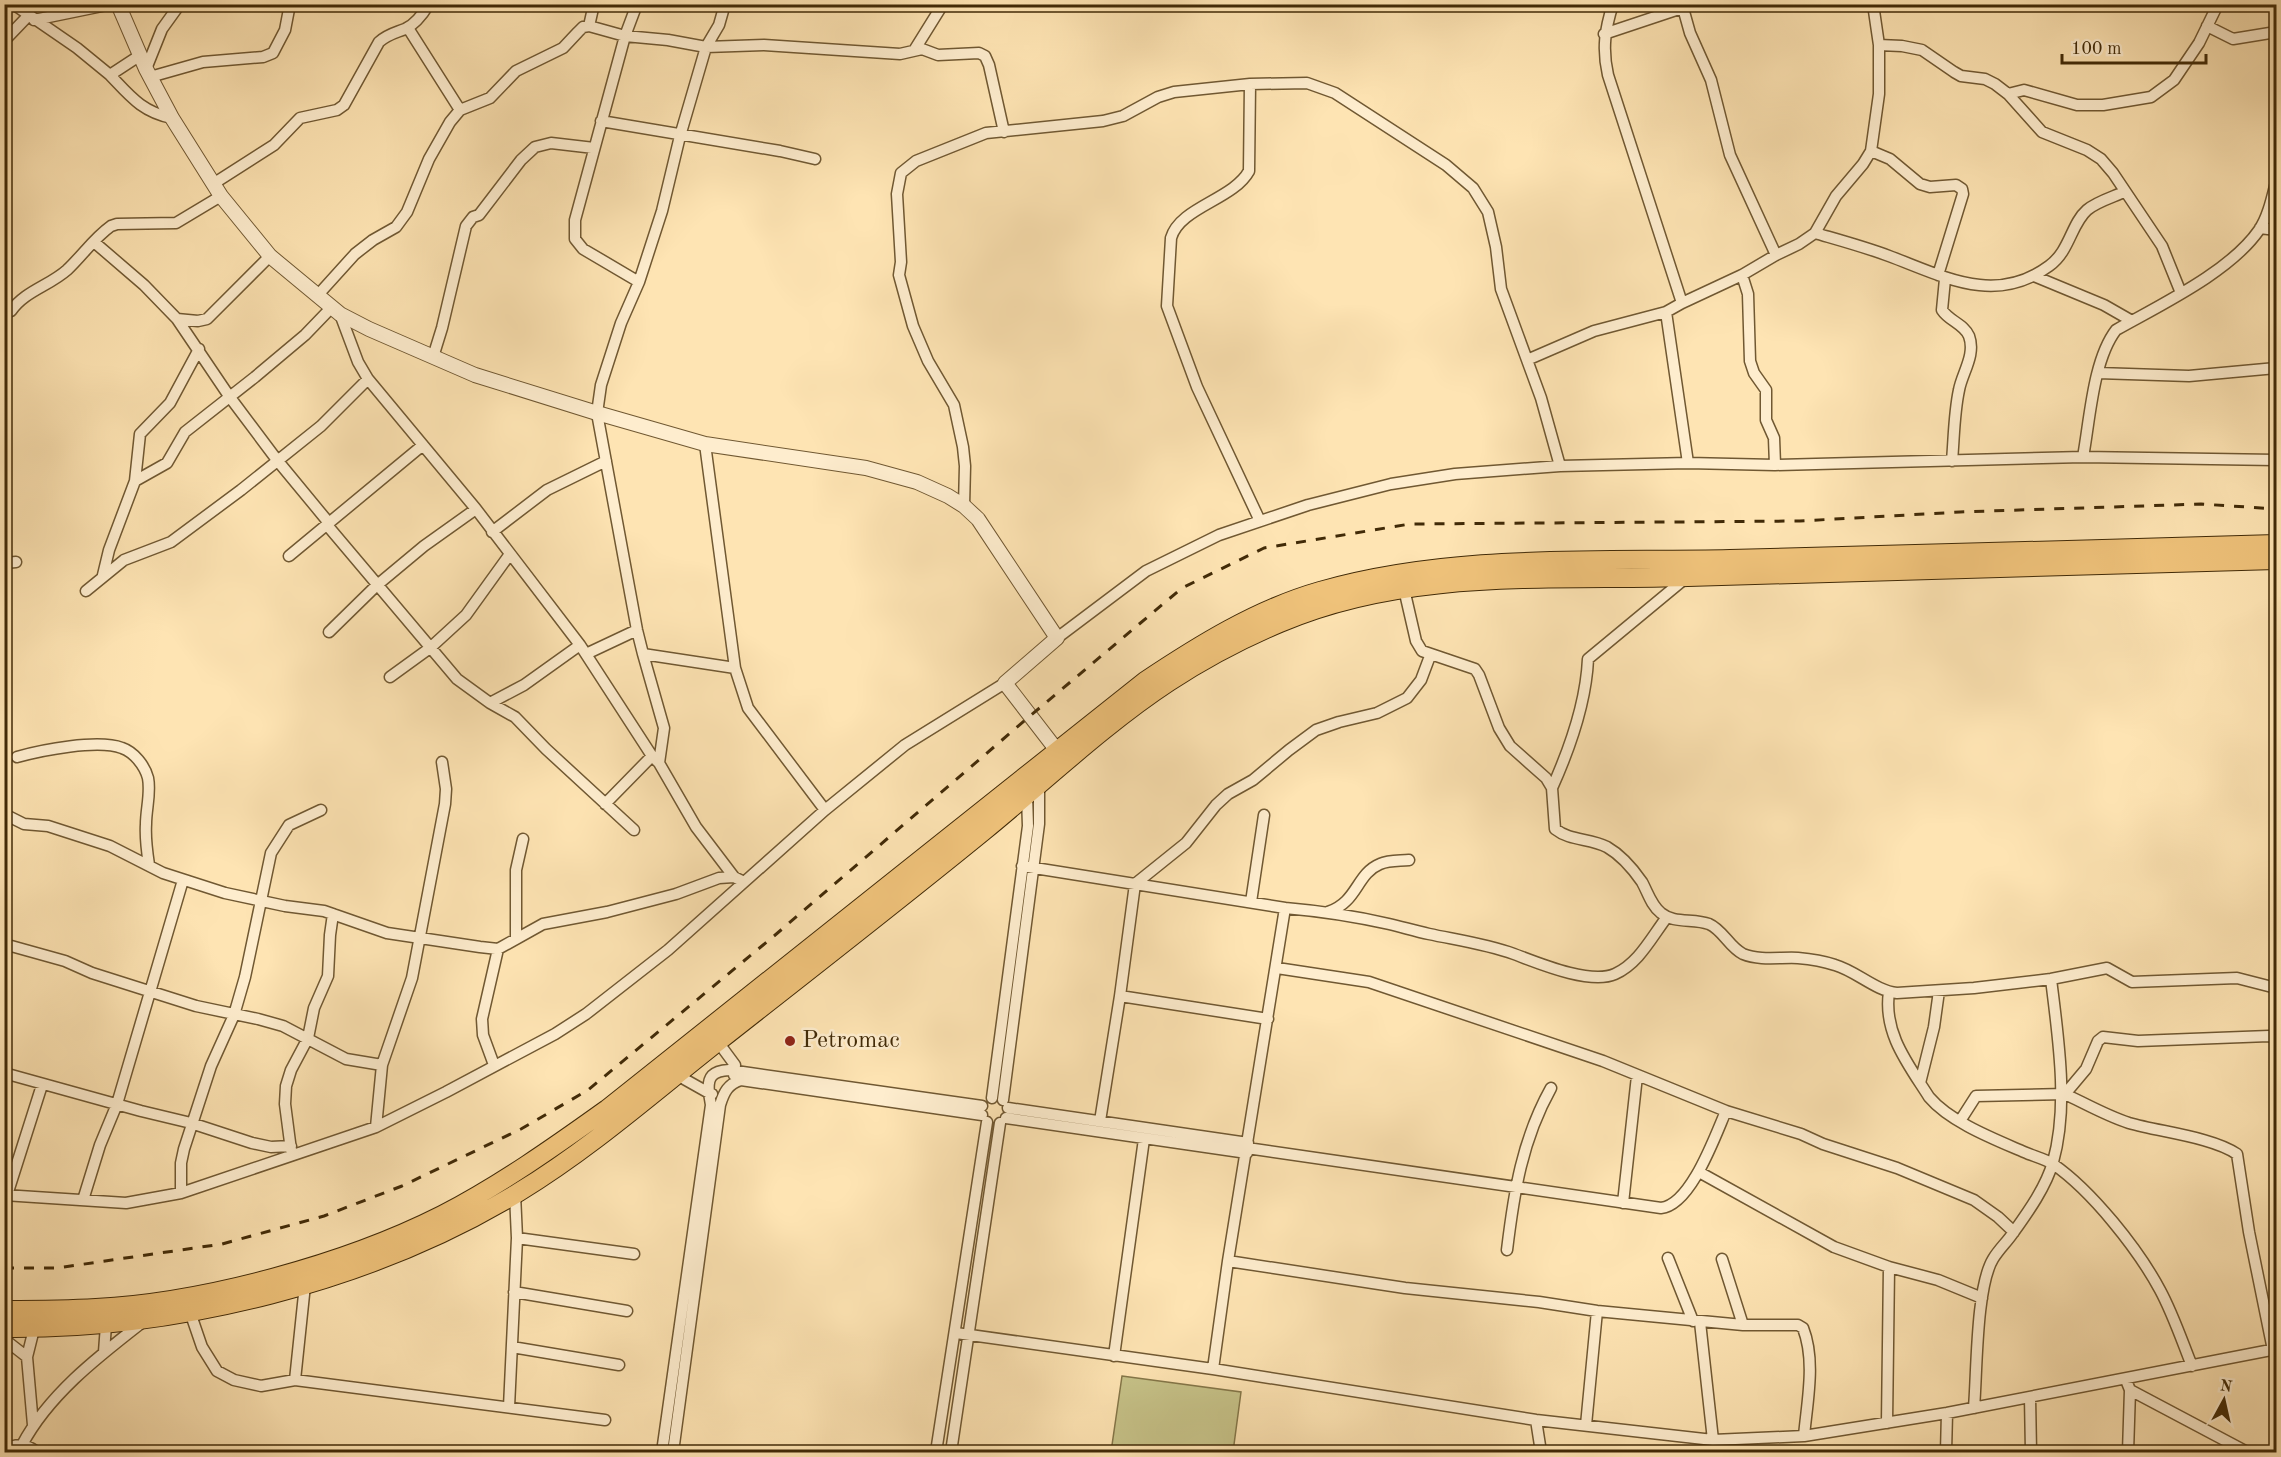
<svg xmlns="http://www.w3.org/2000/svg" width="2281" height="1457" viewBox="0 0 2281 1457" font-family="'Old Standard TT',serif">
<rect width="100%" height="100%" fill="#fee4b3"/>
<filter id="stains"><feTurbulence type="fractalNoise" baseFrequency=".00333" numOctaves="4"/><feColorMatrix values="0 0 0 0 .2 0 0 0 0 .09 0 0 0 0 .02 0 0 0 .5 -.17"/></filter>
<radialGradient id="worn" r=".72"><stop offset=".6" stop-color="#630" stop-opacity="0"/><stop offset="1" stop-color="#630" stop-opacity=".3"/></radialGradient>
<!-- green -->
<path fill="#c6c288" stroke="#847648" stroke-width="1.5" d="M1122 1376 1241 1392 1233 1452H1111Z"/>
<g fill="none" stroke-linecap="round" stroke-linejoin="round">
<!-- minor casing -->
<g stroke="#705832" stroke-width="13">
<path id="minor" d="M13 4 77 48 110 75 139 56
M637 4 625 36 575 220V239L583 249 639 282
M725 4 719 25 706 47 680 136 662 211 639 282 621 323 601 385 597 413 637 630 643 654 735 668
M1613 4C1605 29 1602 49 1608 75L1682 303
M1683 8 1690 33 1711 80 1730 155 1776 255
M34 20 112 4
M589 26 594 4
M2207 26 2233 39 2276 32
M408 28 460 110
M1604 34 1694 4
M4 41 28 16
M1879 45 1902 46 1922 50 1954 72 1961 76 1985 79 1995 84 2008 94 2042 132 2087 150 2101 159 2113 173 2162 246 2181 293
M915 49 943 4
M146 69 162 29 180 4
M110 75C130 96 142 112 172 118
M150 77 203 62 263 57 273 53 285 30 290 4
M1250 84 1249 171C1233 200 1180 207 1171 238L1167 306 1197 387 1260 521
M2008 94 2024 90 2077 105H2103L2151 97 2174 80 2199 43 2218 4
M601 121 780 151 815 159
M1871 151 1890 159 1920 184 1930 187 1956 185 1962 189 1963 194 1938 275
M213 184 274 145 300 118 337 110 344 105 379 42C388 34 395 33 405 29 416 24 423 14 429 4
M2260 228 2276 230
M1815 233C1839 240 1865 247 1889 256 1943 276 1995 306 2049 266 2070 251 2071 224 2087 210 2096 202 2113 197 2124 192
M94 242 144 285 177 319 229 396 277 460 329 523
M1742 275 1748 294 1750 361 1754 373 1766 390V420L1774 438 1775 465
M2034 276 2104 305 2132 321
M1945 279 1942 310C1949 321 1964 324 1969 336 1976 355 1962 373 1959 390 1954 413 1954 438 1952 461
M317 296 355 254 373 240 396 227 407 212 429 159 450 122 460 110 490 98 516 71 563 48 578 32 583 27 589 26 625 36 668 40 706 47 764 45 900 54 922 49 938 55 979 53 985 56 989 65 1004 132
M11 311C25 291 49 286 67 270 82 256 94 238 111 226L117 224 176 223 221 196
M340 314 358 362 368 379 476 509 580 645 652 756 659 763 696 827 734 877
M177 319 198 321 207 319 270 256
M433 357 442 328 466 226 473 217 479 215 521 160 535 147 551 143 594 148
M1527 360 1594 331 1666 312
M2098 373 2189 376 2276 368
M705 444 735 668 748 708 825 810
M2083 457C2090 419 2093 360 2116 330 2160 305 2230 272 2259 230 2268 217 2272 198 2276 182
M1688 463 1666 312 1682 303 1742 275 1776 255 1799 244 1815 233 1836 196 1863 164 1871 151 1879 94V45L1873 4
M135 481 167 463 185 432 255 377 305 335 331 308
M964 506 965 466 963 447 954 405 928 361 913 326 899 275 901 262 897 194 901 173 916 161 986 133 1103 121 1123 116 1158 97 1174 92 1250 84 1307 83 1335 93 1446 165 1473 188 1488 212 1496 247 1501 289 1541 398 1560 466
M327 525 457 679 490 703 515 717 546 749 634 830
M492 532 547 490 606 461
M289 556 423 445
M4 563 16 562
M103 575 109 550 135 481 140 434 170 403 199 349
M1404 589 1416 641 1422 651 1475 669 1479 675 1499 728 1510 746 1546 778 1552 788 1555 829C1570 841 1590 838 1607 847 1621 855 1633 869 1642 882 1648 893 1651 905 1661 913 1674 924 1694 918 1709 924 1723 930 1729 947 1743 954 1760 961 1781 957 1798 958 1810 959 1823 961 1835 965 1856 971 1876 991 1897 993L1974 988 2051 979 2107 968 2132 982 2237 978 2276 988
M86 591 124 560 171 542 241 490 321 426 368 379
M329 632 376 586 424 546 476 509
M1057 638 1146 571 1219 535 1308 505 1391 484 1455 474 1560 466 1688 463 1775 465 2083 457 2276 460
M586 654 637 630
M643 654 664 728 659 763
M390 677 430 648 466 615 510 554
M490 703 524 685 580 645
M17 757C42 750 98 739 122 748 134 752 145 766 148 778 151 793 146 809 146 824 145 838 147 852 149 865
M1552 788C1570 748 1586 704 1588 659L1687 577
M605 804 652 756
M4 814 24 824 48 826 110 846 163 873 225 893 285 906 324 911 387 933 480 947 498 949 543 924 607 912 676 894 719 878 734 877 744 882
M1022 866 1285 908 1228 1261 1213 1369
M1251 902 1264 815
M1285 908C1320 911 1354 916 1389 924 1402 927 1415 931 1429 934 1457 940 1486 944 1514 954 1538 963 1590 985 1615 974 1639 963 1651 938 1667 917
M1328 912C1358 902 1356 874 1380 864 1389 860 1399 861 1409 860
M516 939V870L523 839
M4 944 65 961 92 973 196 1006 258 1019 283 1026 346 1059 382 1065
M1277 968 1369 982 1603 1061 1726 1111 1801 1134 1823 1144 1897 1168 1974 1200 1998 1217 2014 1232
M1889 992C1883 1033 1908 1064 1929 1097 1950 1122 1994 1139 2024 1152 2033 1156 2045 1159 2053 1164 2092 1191 2138 1249 2160 1290 2173 1314 2182 1341 2192 1366
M1120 996 1135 884 1186 843 1216 805 1228 794 1253 780 1289 750 1316 730 1339 722 1377 713 1407 698 1421 680 1430 656
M718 1042 735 1065 734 1075
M494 1065 483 1035 482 1019 498 949
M4 1073 141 1111 191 1123 252 1143 271 1147 291 1146
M1920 1083 1934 1027 1939 991
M712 1094 709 1093C707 1076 713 1071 729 1070L982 1106
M2065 1094C2086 1104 2107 1116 2129 1123 2160 1132 2212 1137 2237 1154L2249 1232 2273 1350
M992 1098 1028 826 1027 796
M1003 1100 1039 824V786
M1008 1108 1248 1143
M1006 1118 1247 1153
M1100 1121 1120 996 1268 1019
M1960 1121 1976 1096 2065 1094 2086 1069 2098 1041 2103 1037 2138 1041 2269 1036 2276 1039
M376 1127 382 1065 412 978 445 804 446 789 442 762
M1247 1148 1661 1208C1691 1205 1715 1136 1726 1111
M291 1150 285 1104 286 1086 291 1070 308 1038 314 1008 328 976 330 935 333 914
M1699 1172 1834 1247 1889 1267 1938 1280 1982 1298
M181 1193V1163L184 1149 211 1066 234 1015 245 977 271 853 289 825 321 810
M4 1195 126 1203 181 1193 376 1127 446 1092 555 1034 586 1014 668 950 825 810 905 745 1005 683
M7 1195 42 1085
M83 1200 100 1145 117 1104 183 880
M1623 1203 1637 1076
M517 1238 634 1254
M1507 1250C1514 1192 1522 1140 1551 1088
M1668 1258 1693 1321
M1722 1259 1743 1325
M1228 1261 1405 1288 1539 1302 1597 1311 1743 1325H1798L1803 1328C1816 1361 1807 1402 1804 1436
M514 1292 627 1311
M190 1312 202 1347 217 1371 234 1380 261 1386 295 1380 605 1420
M1700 1322 1713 1440
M956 1333 1213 1369 1536 1420 1713 1440 1804 1436 1947 1413 2276 1349
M4 1339 27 1357
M512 1347 619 1365
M104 1352 106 1325
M1114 1356 1144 1139
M295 1380 305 1285
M2126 1380 2130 1390 2247 1452
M2030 1397 2031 1452
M509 1407 517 1238 515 1194
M1974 1408C1977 1372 1976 1287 1993 1259 1999 1249 2007 1242 2013 1233 2028 1212 2046 1187 2053 1162 2069 1105 2058 1037 2051 979
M1536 1420 1541 1452
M1887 1423 1889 1267
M33 1425 27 1357 34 1329
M1586 1425 1597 1311
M22 1445C49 1394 99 1356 144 1321
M4 1450C16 1443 27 1444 37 1452
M662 1452 711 1105 709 1093 677 1075
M673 1452 720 1105C724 1092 728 1084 741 1080L982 1115
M936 1452 987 1122
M951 1452 1000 1123
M1946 1452 1947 1413
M2128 1452 2130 1390"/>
</g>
<!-- tertiary casing -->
<g stroke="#705832" stroke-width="16">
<path id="tertiary" d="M118 4 146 69 172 118 221 196 270 256 340 314 369 329 475 375 597 413 705 444 866 468 917 482 948 496 964 506 978 519 1057 638 1005 683 1062 757"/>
</g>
<!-- trunk casing -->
<g stroke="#412a07" stroke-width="20">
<path id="trunk" d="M4 1310C35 1310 65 1310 96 1308 205 1302 345 1264 442 1215 500 1185 554 1147 607 1109L1145 681C1199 645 1257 609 1320 591 1452 553 1595 562 1730 559 1912 555 2094 549 2276 544
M4 1328C177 1330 371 1282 519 1192 591 1148 653 1093 719 1041 808 971 897 902 984 831 1044 782 1105 724 1169 682 1204 659 1242 639 1280 623 1408 568 1552 581 1688 577 1884 571 2080 565 2276 560"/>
</g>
<!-- minor -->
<use href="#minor" stroke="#feedce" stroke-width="10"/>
<!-- tertiary -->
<use href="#tertiary" stroke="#feedce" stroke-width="14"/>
<!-- trunk -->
<use href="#trunk" stroke="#efc27a" stroke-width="18"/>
<!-- rail -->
<path stroke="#412a07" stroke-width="3" stroke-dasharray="10 10" stroke-linecap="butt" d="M4 1268H57L222 1244 324 1216 402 1186 521 1129 588 1090 774 936 1030 716 1182 588 1264 548 1410 524 1800 521 1960 512 2201 504 2276 509"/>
</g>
<!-- markers -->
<circle fill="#8f2418" stroke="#feedce" stroke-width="2" cx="790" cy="1041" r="6"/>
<g text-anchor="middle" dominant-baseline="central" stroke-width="5" stroke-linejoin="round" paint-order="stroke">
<!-- poi labels -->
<g font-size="24" fill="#412a07" stroke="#feedce" text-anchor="start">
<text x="802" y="1041">Petromac</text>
</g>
</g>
<!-- margin -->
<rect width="2281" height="1457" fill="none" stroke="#fee4b3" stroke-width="24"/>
<rect x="6" y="6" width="2269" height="1445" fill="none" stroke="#412a07" stroke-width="3"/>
<rect x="12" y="12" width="2257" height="1433" fill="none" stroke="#412a07" stroke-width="1.5"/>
<!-- north arrow -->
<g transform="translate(2224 1400) rotate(8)" stroke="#feedce" stroke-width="4.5" paint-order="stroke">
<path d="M0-4.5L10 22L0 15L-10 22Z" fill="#412a07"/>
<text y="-9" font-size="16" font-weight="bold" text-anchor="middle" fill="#412a07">N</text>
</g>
<!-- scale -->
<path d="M2062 54v9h144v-9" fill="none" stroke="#412a07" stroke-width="3"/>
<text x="2071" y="54" font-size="18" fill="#412a07" stroke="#feedce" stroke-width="4.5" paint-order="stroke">100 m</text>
<rect width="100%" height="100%" filter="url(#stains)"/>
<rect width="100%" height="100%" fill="url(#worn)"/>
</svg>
